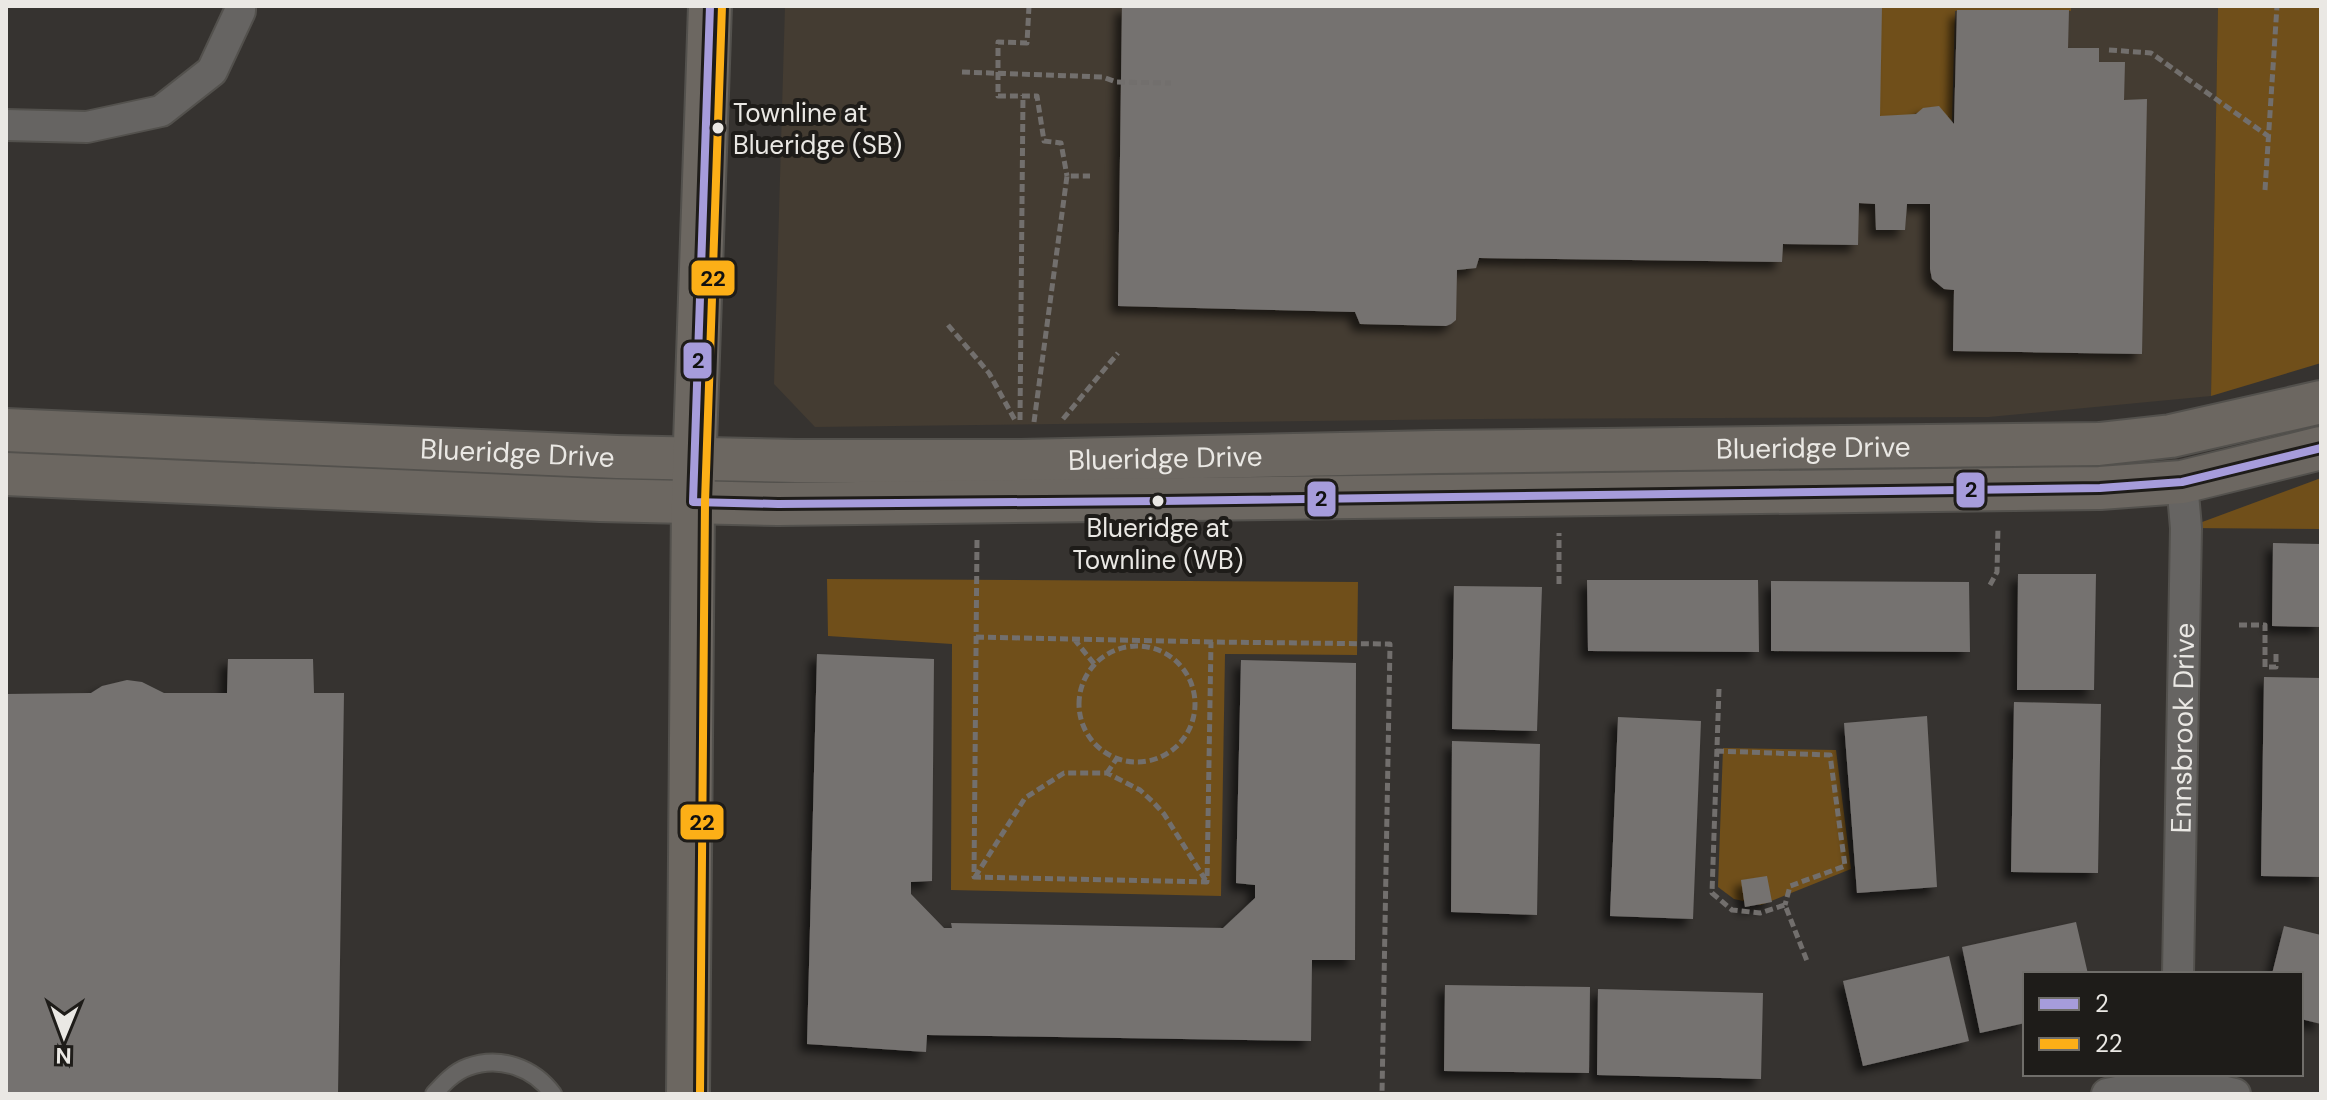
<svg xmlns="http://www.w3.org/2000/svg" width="2327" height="1100" viewBox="0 0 2327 1100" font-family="'DM Sans',sans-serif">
<defs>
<filter id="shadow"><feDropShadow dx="-7" dy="7" stdDeviation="4" flood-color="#0009"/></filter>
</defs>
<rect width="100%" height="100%" fill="#363330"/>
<!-- built -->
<path fill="#443c32" d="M785 6H2218L2211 396 1989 417 1477 419 815 427 774 384Z"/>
<!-- green -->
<path fill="#704f1a" d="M1876 6H2071V11H1955L1952 121 1937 108 1931 107 1910 116H1876Z
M2218 6H2321V363L2211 396Z
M2321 478V529L2186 528Z
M827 579 1358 582 1357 655 1225 654 1221 896 951 890 952 644 828 636Z
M1723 748 1836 750 1851 869 1761 905 1734 899 1718 887Z"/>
<!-- building -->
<path fill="#757270" filter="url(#shadow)" d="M1122 6H1882L1880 116 1916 114 1923 108 1939 106 1954 124 1957 10H2069L2068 48H2099V62H2125L2124 100 2147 99 2142 354 1953 351 1954 290 1944 289 1932 279 1930 269V204H1907L1905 230H1876L1875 204 1859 203 1858 245 1783 244 1782 262 1479 258 1476 268 1457 270 1456 320 1451 324 1446 326 1360 324 1355 312 1118 306Z
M2273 543 2321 544V627L2272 626Z
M2018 574H2096L2094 690H2017Z
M1587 580H1758L1759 652 1588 651Z
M1771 581 1969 582 1970 652 1771 651Z
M1454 586 1542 587 1537 731 1452 729Z
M817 654 934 659 932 881 911 882V894L944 928H952L951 923 1223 928 1255 898V885L1236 883 1241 660 1356 663 1355 960H1312L1311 1041 927 1035 926 1052 807 1044Z
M228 659H313L314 693H344L338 1094H6V694L91 693 102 686 127 680 142 682 164 693H227Z
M2264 677 2321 678V877L2261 876Z
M2014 702 2101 704 2098 873 2011 872Z
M1927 716 1937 887 1857 893 1844 723Z
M1618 717 1701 721 1693 919 1610 916Z
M1452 741 1540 744 1537 915 1451 912Z
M1767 876 1772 902 1745 907 1741 880Z
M2076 922 2088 974H2025V1023L1980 1033 1962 947Z
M2284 926 2321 935V1024L2301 1019V974H2272Z
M1949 956 1969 1041 1863 1066 1843 981Z
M1445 985 1590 987 1589 1073 1444 1071Z
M1598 989 1763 993 1761 1079 1597 1075Z"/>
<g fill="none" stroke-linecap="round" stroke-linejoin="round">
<!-- lane casing -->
<g stroke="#53514d" stroke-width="20">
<path id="lane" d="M434 1094C444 1083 454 1072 468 1067 500 1055 534 1068 553 1094"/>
</g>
<!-- street casing -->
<g stroke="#53514d" stroke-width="34">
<g id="street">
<path d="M6 125 87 127 161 111 212 71 240 11V6"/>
<path id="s1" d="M2178 974 2186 528 2182 482"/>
<path d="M2107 1094 2176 1080 2235 1094"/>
</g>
</g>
<!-- secondary casing -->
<g stroke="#53514d" stroke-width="46">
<g id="secondary">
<path id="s2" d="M6 430 617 457 796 461H1020L1436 452 2099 444 2171 436 2321 402"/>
<path d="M6 474 600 500 778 504 2100 488 2182 482 2321 448"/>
<path d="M688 1094 693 502 710 6"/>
</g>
</g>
<!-- path -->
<path stroke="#726f6d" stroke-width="5" stroke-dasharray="8 4" stroke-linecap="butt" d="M1029 6 1027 43 998 42V96H1037L1044 141 1061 143 1067 176
M2109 50 2151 53 2268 136
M962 72 1103 77 1116 82 1171 83
M2265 190 2277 6
M948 325 989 373 1016 422
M1063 419 1118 353
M1020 420 1023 95
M1034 422 1067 176H1090
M977 540 974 877 1207 882 1211 642 1390 644 1382 1094
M1559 584V533
M1990 585 1997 572 1998 527
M2239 625H2265V667H2276V650
M976 637 1211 642
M1074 639 1095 665
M1079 704a58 58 0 1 1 116 0a58 58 0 1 1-116 0Z
M1719 689 1712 893 1732 910 1760 913 1785 905 1807 961
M1716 751 1830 755 1845 866 1790 886 1785 905
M1107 773 1117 758
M975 877 1025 798 1064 773H1107L1140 790 1154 803 1164 814 1206 881"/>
<!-- lane -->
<use href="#lane" stroke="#666462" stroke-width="16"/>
<!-- street -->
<use href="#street" stroke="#666462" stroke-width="30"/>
<!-- secondary -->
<use href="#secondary" stroke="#6c6761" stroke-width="42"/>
<!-- bus-1 casing -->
<g stroke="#1e1c19" stroke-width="14">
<path id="bus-1" d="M710 6 693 502 778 504 1160 501 2100 488 2182 482 2321 448"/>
</g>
<!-- bus-2 casing -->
<g stroke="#1e1c19" stroke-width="14">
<path id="bus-2" d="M700 1094 705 502 722 6"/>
</g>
<!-- bus-1 -->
<use href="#bus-1" stroke="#a69cdb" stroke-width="8"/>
<!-- bus-2 -->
<use href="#bus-2" stroke="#fcaf17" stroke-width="8"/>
</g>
<!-- markers -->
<g fill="#eae8e4" stroke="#1e1c19" stroke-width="3">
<circle cx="718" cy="128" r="7"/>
<circle cx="1158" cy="501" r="7"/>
</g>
<g text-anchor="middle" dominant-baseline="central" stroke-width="8" stroke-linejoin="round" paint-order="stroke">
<!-- bus labels -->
<g font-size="26" fill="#eae8e4" stroke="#1e1c19" text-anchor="start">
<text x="733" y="113">Townline at<tspan x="733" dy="32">Blueridge (SB)</tspan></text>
<text x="1158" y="528" text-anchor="middle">Blueridge at<tspan x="1158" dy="32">Townline (WB)</tspan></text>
</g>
<!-- street labels -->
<g font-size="28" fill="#eae8e4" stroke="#1e1c19">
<text stroke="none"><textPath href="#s2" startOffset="1808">Blueridge Drive</textPath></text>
<text stroke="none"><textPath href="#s2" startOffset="512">Blueridge Drive</textPath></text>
<text stroke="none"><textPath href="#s2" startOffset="1160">Blueridge Drive</textPath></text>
<text stroke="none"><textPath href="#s1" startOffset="246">Ennsbrook Drive</textPath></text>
</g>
</g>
<g stroke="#1e1c19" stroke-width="3">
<rect x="690" y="259" width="46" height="38" rx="8" fill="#fcaf17"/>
<rect x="682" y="341" width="31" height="39" rx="8" fill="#a69cdb"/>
<rect x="1955" y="471" width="31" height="38" rx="8" fill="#a69cdb"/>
<rect x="1306" y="480" width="31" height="38" rx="8" fill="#a69cdb"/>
<rect x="679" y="803" width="46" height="38" rx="8" fill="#fcaf17"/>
</g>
<g font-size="22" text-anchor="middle" font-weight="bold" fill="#111">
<text x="713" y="286">22</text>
<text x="698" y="368">2</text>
<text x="1971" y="497">2</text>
<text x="1321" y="506">2</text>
<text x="702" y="830">22</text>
</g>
<!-- border -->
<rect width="2327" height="1100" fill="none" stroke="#eae8e4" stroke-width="16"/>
<!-- legend -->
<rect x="2023" y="972" width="280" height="104" fill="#1e1c19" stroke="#706e6a" stroke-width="2"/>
<rect x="2039" y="998" width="40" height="12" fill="#a69cdb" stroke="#706e6a" stroke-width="2"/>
<text x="2095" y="1012" font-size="24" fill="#eae8e4">2</text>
<rect x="2039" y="1038" width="40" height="12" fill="#fcaf17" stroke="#706e6a" stroke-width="2"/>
<text x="2095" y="1052" font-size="24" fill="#eae8e4">22</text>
<!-- north arrow -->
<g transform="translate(64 1036) rotate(181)" stroke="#1e1c19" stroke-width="6" paint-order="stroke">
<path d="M0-6L14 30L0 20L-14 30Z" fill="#eae8e4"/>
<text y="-12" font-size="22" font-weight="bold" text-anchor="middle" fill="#eae8e4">N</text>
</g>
</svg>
